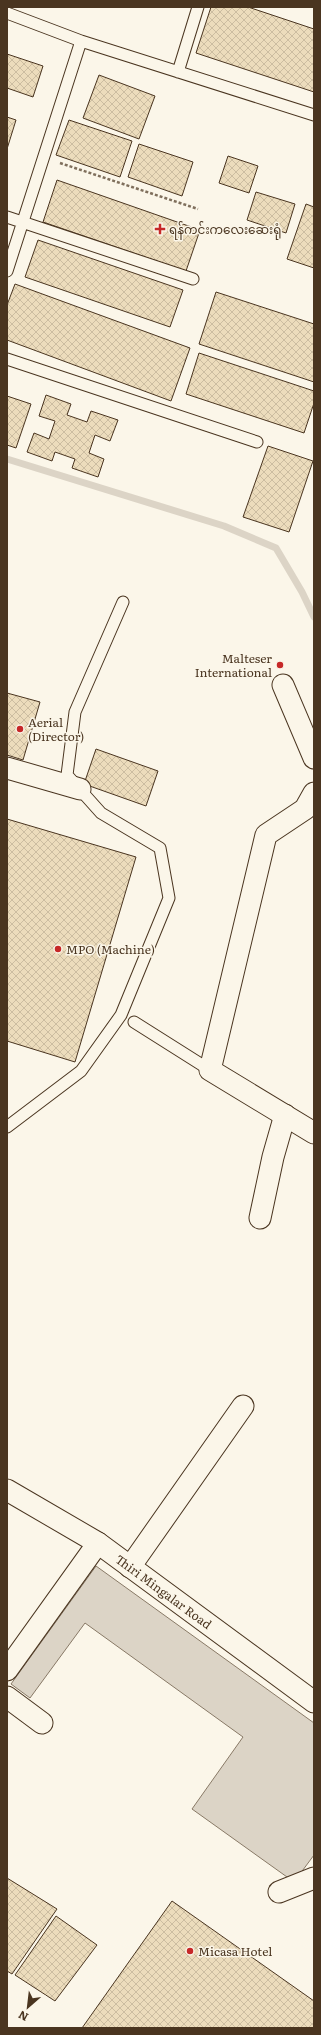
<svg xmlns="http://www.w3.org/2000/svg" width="321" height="2035" viewBox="0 0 321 2035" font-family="Literata,'Noto Sans Myanmar',serif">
<defs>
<pattern id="building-cross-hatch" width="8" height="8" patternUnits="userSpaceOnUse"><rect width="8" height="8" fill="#ecdcbc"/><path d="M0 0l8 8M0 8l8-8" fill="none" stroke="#ccbda1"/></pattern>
</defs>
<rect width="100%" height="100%" fill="#fbf6e9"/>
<!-- water -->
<path fill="#dcd4c6" stroke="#887966" d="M96 1566 314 1723V1855L294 1882 192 1809 243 1737 85 1623 30 1698 11 1684Z"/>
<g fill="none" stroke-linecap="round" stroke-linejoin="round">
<!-- stream -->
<path stroke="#dcd4c6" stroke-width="7" d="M7 459 224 526 276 548 302 592 314 617"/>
</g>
<!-- building -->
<path fill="url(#building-cross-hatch)" stroke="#4a3520" d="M211 7H248L314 29V92L196 53Z
M7 54 43 66 33 97 7 88Z
M99 75 155 96 139 139 83 118Z
M7 117 16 120 7 149Z
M69 120 132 141 120 177 56 155Z
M139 144 193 162 182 196 128 177Z
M228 156 258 166 249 193 219 183Z
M57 180 200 230 186 271 43 222Z
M256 192 295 204 286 233 247 220Z
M306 204 314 207V268L287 259Z
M38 240 183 290 170 327 25 277Z
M15 284 190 348 171 401 7 340V305Z
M216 292 314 324V382L199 344Z
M199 353 314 391V403L304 433 186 394Z
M46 395 71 404 67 415 87 422 91 411 118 420 110 441 95 435 89 453 104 459 98 477 72 468 75 459 55 452 52 461 27 452 34 433 49 439 55 421 39 416Z
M7 396 31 404 16 448 7 445Z
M268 446 313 461 289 532 243 517Z
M7 693 40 702 23 760 7 755Z
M96 749 158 771 146 806 84 784Z
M7 819 136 857 75 1062 7 1041Z
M7 1878 57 1909 12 1974 7 1971Z
M172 1901 314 2001V2028H82Z
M56 1916 97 1945 55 2001 15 1975Z"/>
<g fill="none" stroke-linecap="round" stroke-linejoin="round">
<!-- lane casing -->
<g stroke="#4a3520" stroke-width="13">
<path id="lane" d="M7 13 81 41 314 115
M178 72 198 7
M7 217 193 279
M7 271 81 41
M7 359 257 442
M134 1022 210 1070
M7 1127 81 1071 121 1015 169 898 160 848 101 813 67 775 75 712 123 602"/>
</g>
<!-- street casing -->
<g stroke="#4a3520" stroke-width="23">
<g id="street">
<path d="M283 685 314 758"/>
<path d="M7 768 80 789"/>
<path d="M314 793 305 809 266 835 210 1070 314 1133"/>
<path d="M260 1218 273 1157 285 1115"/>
<path id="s1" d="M7 1490 98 1543 314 1702"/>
<path d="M130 1567 243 1406"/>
<path d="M7 1670 98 1543"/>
<path d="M7 1697 42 1723"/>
<path d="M279 1892 314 1878"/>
</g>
</g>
<!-- path -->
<path stroke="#7f6f5c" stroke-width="2.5" stroke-dasharray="3 2" stroke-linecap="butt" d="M60 163 198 209"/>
<!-- lane -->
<use href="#lane" stroke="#fbf6e9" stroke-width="11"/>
<!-- street -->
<use href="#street" stroke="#fbf6e9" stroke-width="21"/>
</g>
<!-- markers -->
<g fill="#c62828" stroke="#fbf6e9" stroke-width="1.5">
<path d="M158 223h4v4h4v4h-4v4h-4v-4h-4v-4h4z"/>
<circle cx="280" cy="665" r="4"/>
<circle cx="20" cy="729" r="4"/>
<circle cx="58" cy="949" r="4"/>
<circle cx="190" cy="1951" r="4"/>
</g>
<g text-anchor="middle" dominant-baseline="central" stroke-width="3" stroke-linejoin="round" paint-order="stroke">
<!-- poi labels -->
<g font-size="12" fill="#4a3520" stroke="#fbf6e9" text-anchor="start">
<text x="169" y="229">ရန်ကင်းကလေးဆေးရုံ</text>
<text x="272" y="658" text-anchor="end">Malteser<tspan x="272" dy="14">International</tspan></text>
<text x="28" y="722">Aerial<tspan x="28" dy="14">(Director)</tspan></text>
<text x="66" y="949">MPO (Machine)</text>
<text x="198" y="1951">Micasa Hotel</text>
</g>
<!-- street labels -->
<g font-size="12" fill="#4a3520" stroke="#fbf6e9">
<text stroke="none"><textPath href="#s1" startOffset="187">Thiri Mingalar Road</textPath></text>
</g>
</g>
<!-- border -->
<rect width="321" height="2035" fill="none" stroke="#4a3520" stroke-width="16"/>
<!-- north arrow -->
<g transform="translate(28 2007) rotate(208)" stroke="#fbf6e9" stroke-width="3" paint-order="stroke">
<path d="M0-3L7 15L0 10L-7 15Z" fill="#4a3520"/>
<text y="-6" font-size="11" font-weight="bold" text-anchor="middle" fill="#4a3520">N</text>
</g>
</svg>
